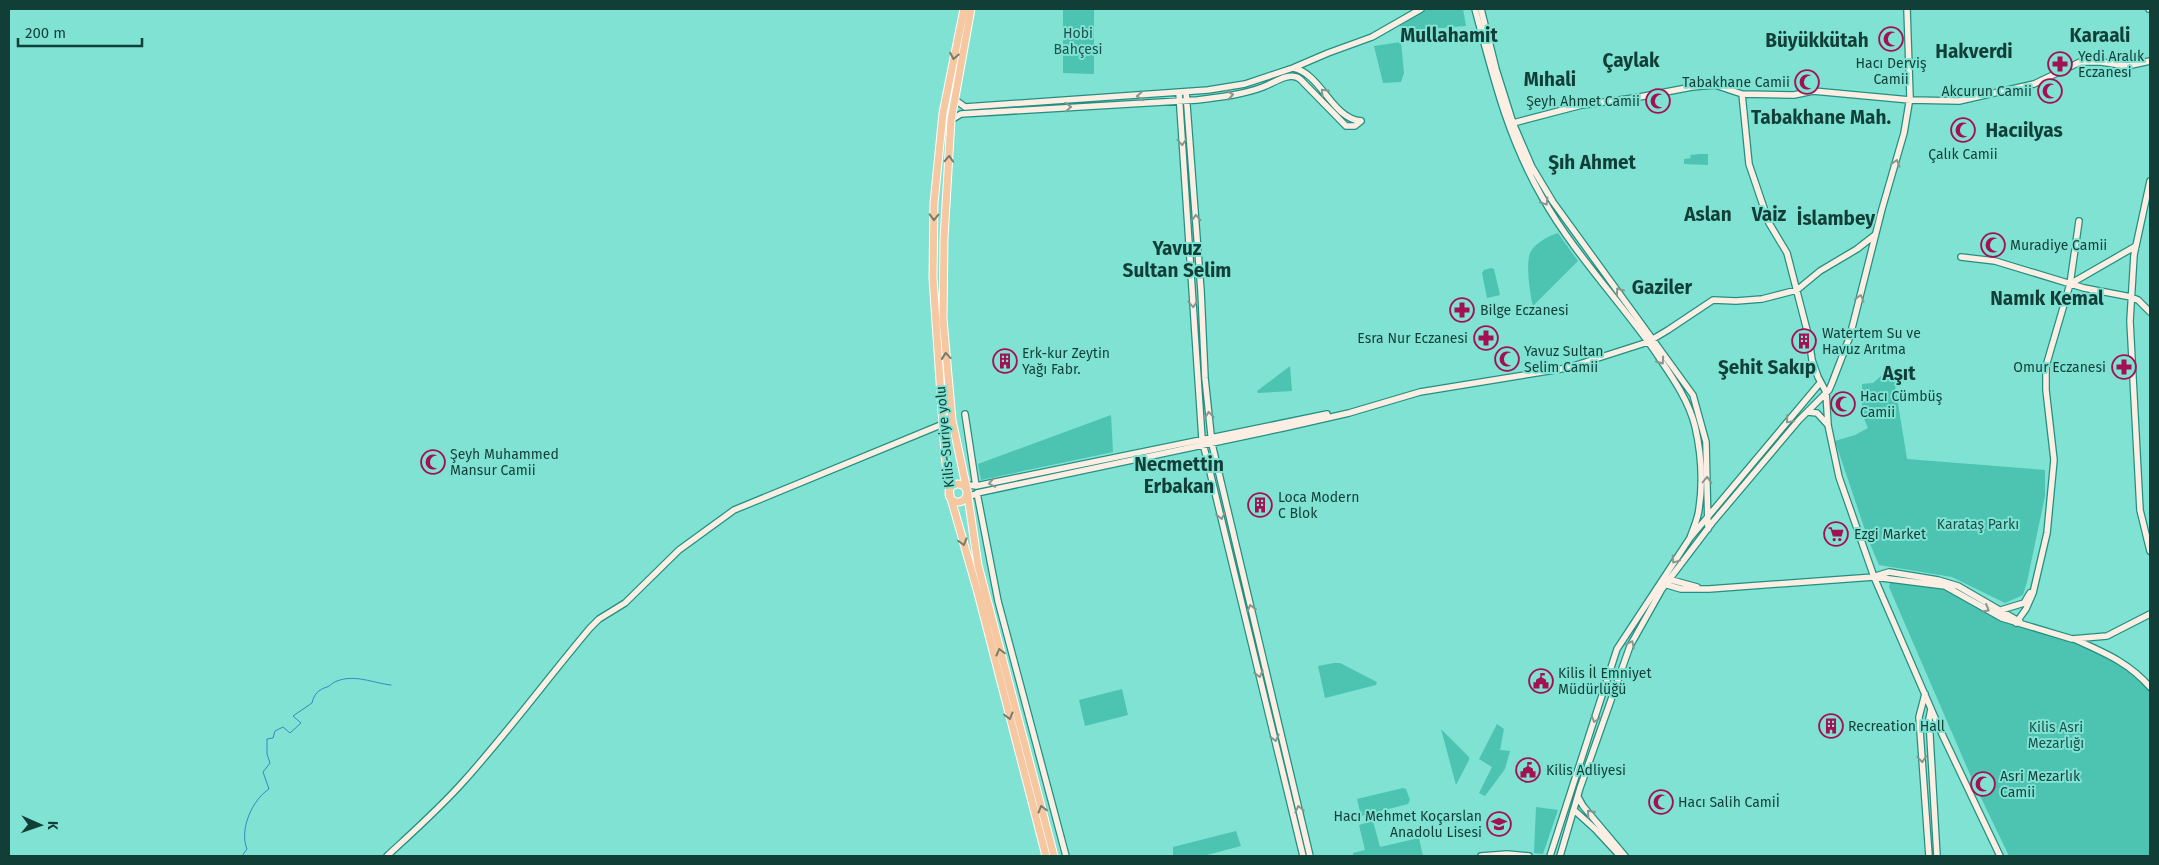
<svg xmlns="http://www.w3.org/2000/svg" width="2159" height="865" viewBox="0 0 2159 865" font-family="'Fira Sans',sans-serif">
<rect width="100%" height="100%" fill="#7fe2d3"/>
<!-- green -->
<path fill="#4dc3b2" d="M1063 9H1094V74L1063 73Z
M1427 9H1463L1466 26 1404 31 1400 26Z
M1401 42 1404 73 1401 82 1383 83 1374 46Z
M1700 154H1708V165L1684 164V159L1691 158 1690 155Z
M1558 233 1578 261 1533 306C1530 296 1525 260 1531 251 1536 243 1550 235 1558 233Z
M1491 268 1494 269 1500 295 1487 298 1482 273 1484 270Z
M1290 366 1292 391 1258 393 1257 391Z
M1890 368 1896 369 1895 385 1907 459 2045 470V496L2027 582 2023 595 2005 603 1952 577 1879 565 1868 539 1835 441 1855 435 1868 428 1862 414V384L1873 383Z
M1111 415 1113 452 981 480 978 464Z
M1891 578 1946 586 2004 619 2055 632 2119 659 2150 687V856H2009L1972 779 1889 587Z
M1334 663H1340L1377 682 1376 685 1325 698 1318 666Z
M1122 689 1128 715 1085 726 1079 700Z
M1497 724 1504 729 1500 750 1510 751 1505 769 1485 796 1479 793 1492 767 1479 759Z
M1441 729 1469 757V760L1456 785Z
M1403 788 1406 789 1410 800 1408 804 1361 816 1357 799Z
M1536 807 1558 810 1543 854 1534 853Z
M1373 821 1380 847 1419 838 1423 856H1353V853L1365 850 1359 825Z
M1236 831 1241 846 1203 856H1173V847Z"/>
<g fill="none" stroke-linecap="round" stroke-linejoin="round">
<!-- stream -->
<path stroke="#3788c1" stroke-width="1" d="M242 856 247 849C239 830 252 800 269 789L263 772 270 763 267 754V739L273 738 275 731 283 727 290 733 301 723 293 716 312 703C314 694 318 690 327 687 330 686 333 682 337 681 355 674 373 683 391 685"/>
<!-- secondary casing -->
<g stroke="#219082" stroke-width="8">
<path id="secondary" d="M1475 9C1493 76 1507 136 1542 197 1573 252 1618 299 1654 350 1670 374 1688 398 1695 426 1701 452 1703 483 1699 509 1698 519 1693 529 1690 538
M1481 9 1496 69 1513 123 1532 167 1553 202 1693 395 1706 442 1708 529
M2149 9H2150
M1293 68 1328 53 1372 37 1421 9
M1186 92 1201 291 1205 378 1212 444 1310 856
M1179 93 1202 439 1303 856
M1742 94 1749 164 1769 223 1787 253 1809 338 1812 360 1818 377 1826 392 1828 425 1839 477 1874 577 1942 734 2000 856
M954 99 965 107 1208 90 1245 84 1293 68C1321 73 1332 119 1361 121
M951 120 961 114 1197 100C1219 97 1242 95 1263 87 1274 83 1289 71 1300 79L1346 126H1355L1361 121
M1513 123 1582 105 1634 98 1692 87 1715 85 1742 94 1794 95 1813 91 1910 100 1959 101 2034 84 2080 62H2101L2127 66 2150 61
M2150 181 2134 255 2130 321 2140 510 2150 551
M1961 257 1995 261 2084 288 2131 297 2138 300 2150 312
M2070 284 2136 246
M1808 412 1817 413 1828 425
M965 414 976 486
M962 484 976 486 1327 414
M977 493 998 601 1066 856
M963 500 977 493 1283 428 1349 413 1420 392 1567 368 1648 342 1668 330 1713 300 1736 301 1762 299 1797 290 1820 271 1857 249 1875 235
M1876 576 1889 572 1938 580 1958 586 2020 622
M1668 579 1697 587
M1664 584 1681 589H1709L1874 577 1945 586 2002 618 2072 639 2107 636 2150 614
M2001 610 2024 603 2030 593
M2016 623 2026 609 2033 593 2047 533 2054 460 2046 390V366L2070 284 2079 221
M2074 639C2105 653 2128 662 2150 687
M1925 694 1919 717 1929 856
M1931 709 1929 719 1937 856
M1578 797 1583 806 1625 856
M1574 810 1595 829 1620 856
M387 856C413 832 440 808 464 781 508 732 547 679 590 628L599 619 625 603 679 550 734 510 943 424
M1481 856 1507 854 1529 856
M1550 856 1617 649 1690 538 1820 383
M1560 856 1580 788 1630 646 1662 589 1712 523 1799 420 1829 390 1832 383 1850 336 1882 209 1904 133 1910 97 1907 9"/>
</g>
<!-- highway casing -->
<g stroke="#fff" stroke-width="9">
<path id="highway" d="M964 9 943 113 934 203 933 278 945 455 950 495 978 593 1046 856
M971 9 951 120 944 238 943 319 952 420 967 490 978 565 1054 856
M949 493a9 9 0 1 1 18 0a9 9 0 1 1-18 0Z"/>
</g>
<!-- secondary -->
<use href="#secondary" stroke="#fceee3" stroke-width="5.5"/>
<!-- highway -->
<use href="#highway" stroke="#f5c8a2" stroke-width="7"/>
</g>
<!-- one-way arrows -->
<defs><path id="oneway-chevron" d="M-2-3.5L2.5 0L-2 3.5" fill="none" stroke-width="1.6" stroke-linecap="round" stroke-linejoin="round" transform="scale(1.25)"/></defs>
<g stroke="#787c68">
<use href="#oneway-chevron" transform="translate(954 56) rotate(101)"/>
<use href="#oneway-chevron" transform="translate(949 159) rotate(-87)"/>
<use href="#oneway-chevron" transform="translate(934 217) rotate(91)"/>
<use href="#oneway-chevron" transform="translate(946 356) rotate(-95)"/>
<use href="#oneway-chevron" transform="translate(963 542) rotate(74)"/>
<use href="#oneway-chevron" transform="translate(1000 652) rotate(-105)"/>
<use href="#oneway-chevron" transform="translate(1009 716) rotate(75)"/>
<use href="#oneway-chevron" transform="translate(1042 809) rotate(-105)"/>
</g>
<g stroke="#87968e">
<use href="#oneway-chevron" transform="translate(1324 92) rotate(-134)"/>
<use href="#oneway-chevron" transform="translate(1230 95) rotate(-10)"/>
<use href="#oneway-chevron" transform="translate(1140 96) rotate(176)"/>
<use href="#oneway-chevron" transform="translate(1068 107) rotate(-3)"/>
<use href="#oneway-chevron" transform="translate(1182 142) rotate(86)"/>
<use href="#oneway-chevron" transform="translate(1896 163) rotate(-74)"/>
<use href="#oneway-chevron" transform="translate(1545 202) rotate(58)"/>
<use href="#oneway-chevron" transform="translate(1196 218) rotate(-93)"/>
<use href="#oneway-chevron" transform="translate(1619 291) rotate(-126)"/>
<use href="#oneway-chevron" transform="translate(1860 298) rotate(-75)"/>
<use href="#oneway-chevron" transform="translate(1193 304) rotate(86)"/>
<use href="#oneway-chevron" transform="translate(1661 361) rotate(55)"/>
<use href="#oneway-chevron" transform="translate(1209 415) rotate(-96)"/>
<use href="#oneway-chevron" transform="translate(1789 420) rotate(130)"/>
<use href="#oneway-chevron" transform="translate(1707 480) rotate(-89)"/>
<use href="#oneway-chevron" transform="translate(992 483) rotate(169)"/>
<use href="#oneway-chevron" transform="translate(1221 516) rotate(77)"/>
<use href="#oneway-chevron" transform="translate(1675 560) rotate(124)"/>
<use href="#oneway-chevron" transform="translate(1251 608) rotate(-104)"/>
<use href="#oneway-chevron" transform="translate(1986 609) rotate(31)"/>
<use href="#oneway-chevron" transform="translate(1631 644) rotate(-64)"/>
<use href="#oneway-chevron" transform="translate(1259 674) rotate(76)"/>
<use href="#oneway-chevron" transform="translate(1595 719) rotate(108)"/>
<use href="#oneway-chevron" transform="translate(1275 738) rotate(77)"/>
<use href="#oneway-chevron" transform="translate(1922 759) rotate(86)"/>
<use href="#oneway-chevron" transform="translate(1299 809) rotate(-103)"/>
<use href="#oneway-chevron" transform="translate(1590 813) rotate(-132)"/>
</g>
<!-- icons -->
<defs>
<g id="mosque-ring" transform="scale(1.25)"><circle r="9.5" fill="#7fe2d3" stroke="#a41152" stroke-width="1.5"/><path d="M3.5-4.9A6 6 0 1 0 3.5 4.9A5 5 0 1 1 3.5-4.9Z" fill="#a41152"/></g>
<g id="pharmacy-ring" transform="scale(1.25)"><circle r="9.5" fill="#7fe2d3" stroke="#a41152" stroke-width="1.5"/><path d="M-2-6h4v4h4v4h-4v4h-4v-4h-4v-4h4Z" fill="#a41152"/></g>
<g id="building-ring" transform="scale(1.25)"><circle r="9.5" fill="#7fe2d3" stroke="#a41152" stroke-width="1.5"/><path d="M-4-6H4V6H1V3H-1V6H-4ZM-2.5-4.3h1.7v1.8h-1.7ZM.8-4.3h1.7v1.8H.8ZM-2.5-1h1.7V.8h-1.7ZM.8-1h1.7V.8H.8Z" fill="#a41152"/></g>
<g id="supermarket-ring" transform="scale(1.25)"><circle r="9.5" fill="#7fe2d3" stroke="#a41152" stroke-width="1.5"/><path d="M-6-5.5h2.5l.6 2H6L4.5 2H-2.5L-4.4-4H-6ZM-1.5 3.2a1.3 1.3 0 1 0 .1 0ZM3 3.2a1.3 1.3 0 1 0 .1 0Z" fill="#a41152"/></g>
<g id="civic-ring" transform="scale(1.25)"><circle r="9.5" fill="#7fe2d3" stroke="#a41152" stroke-width="1.5"/><path d="M-.6-6.5H3V-4.5H.6V-3L4-1V1h2V6H-6V1h2V-1L-.6-3ZM-1.2 2.5V6h2.4V2.5Z" fill="#a41152"/></g>
<g id="school-ring" transform="scale(1.25)"><circle r="9.5" fill="#7fe2d3" stroke="#a41152" stroke-width="1.5"/><path d="M0-5L7-2L0 1L-7-2ZM-4 1L0 2.5L4 1V4Q0 6-4 4Z" fill="#a41152"/></g>
</defs>
<g fill-rule="evenodd">
<use href="#mosque-ring" x="1891" y="39"/>
<use href="#pharmacy-ring" x="2060" y="64"/>
<use href="#mosque-ring" x="1807" y="82"/>
<use href="#mosque-ring" x="2050" y="91"/>
<use href="#mosque-ring" x="1658" y="101"/>
<use href="#mosque-ring" x="1963" y="130"/>
<use href="#mosque-ring" x="1993" y="245"/>
<use href="#pharmacy-ring" x="1462" y="310"/>
<use href="#pharmacy-ring" x="1486" y="338"/>
<use href="#building-ring" x="1804" y="341"/>
<use href="#mosque-ring" x="1507" y="359"/>
<use href="#building-ring" x="1005" y="361"/>
<use href="#pharmacy-ring" x="2124" y="367"/>
<use href="#mosque-ring" x="1843" y="404"/>
<use href="#mosque-ring" x="433" y="462"/>
<use href="#building-ring" x="1260" y="505"/>
<use href="#supermarket-ring" x="1836" y="534"/>
<use href="#civic-ring" x="1541" y="681"/>
<use href="#building-ring" x="1831" y="726"/>
<use href="#civic-ring" x="1528" y="770"/>
<use href="#mosque-ring" x="1983" y="784"/>
<use href="#mosque-ring" x="1661" y="802"/>
<use href="#school-ring" x="1499" y="824"/>
</g>
<g text-anchor="middle" dominant-baseline="central" stroke-width="4" stroke-linejoin="round" paint-order="stroke">
<!-- park labels -->
<g font-size="14" fill="#1b524b" stroke="#7fe2d3">
<text x="1078" y="33">Hobi<tspan x="1078" dy="16">Bahçesi</tspan></text>
<text x="1978" y="524">Karataş Parkı</text>
<text x="2056" y="727">Kilis Asri<tspan x="2056" dy="16">Mezarlığı</tspan></text>
</g>
<!-- poi labels -->
<g font-size="14" fill="#123e38" stroke="#7fe2d3" text-anchor="start">
<text x="2078" y="56">Yedi Aralık<tspan x="2078" dy="16">Eczanesi</tspan></text>
<text x="1891" y="63" text-anchor="middle">Hacı Derviş<tspan x="1891" dy="16">Camii</tspan></text>
<text x="1790" y="82" text-anchor="end">Tabakhane Camii</text>
<text x="2032" y="91" text-anchor="end">Akcurun Camii</text>
<text x="1640" y="101" text-anchor="end">Şeyh Ahmet Camii</text>
<text x="1963" y="154" text-anchor="middle">Çalık Camii</text>
<text x="2010" y="245">Muradiye Camii</text>
<text x="1480" y="310">Bilge Eczanesi</text>
<text x="1822" y="333">Watertem Su ve<tspan x="1822" dy="16">Havuz Arıtma</tspan></text>
<text x="1468" y="338" text-anchor="end">Esra Nur Eczanesi</text>
<text x="1524" y="351">Yavuz Sultan<tspan x="1524" dy="16">Selim Camii</tspan></text>
<text x="1022" y="353">Erk-kur Zeytin<tspan x="1022" dy="16">Yağı Fabr.</tspan></text>
<text x="2106" y="367" text-anchor="end">Omur Eczanesi</text>
<text x="1860" y="396">Hacı Cümbüş<tspan x="1860" dy="16">Camii</tspan></text>
<text x="450" y="454">Şeyh Muhammed<tspan x="450" dy="16">Mansur Camii</tspan></text>
<text x="1278" y="497">Loca Modern<tspan x="1278" dy="16">C Blok</tspan></text>
<text x="1854" y="534">Ezgi Market</text>
<text x="1558" y="673">Kilis İl Emniyet<tspan x="1558" dy="16">Müdürlüğü</tspan></text>
<text x="1848" y="726">Recreation Hall</text>
<text x="1546" y="770">Kilis Adliyesi</text>
<text x="2000" y="776">Asri Mezarlık<tspan x="2000" dy="16">Camii</tspan></text>
<text x="1678" y="802">Hacı Salih Camiİ</text>
<text x="1482" y="816" text-anchor="end">Hacı Mehmet Koçarslan<tspan x="1482" dy="16">Anadolu Lisesi</tspan></text>
</g>
<!-- street labels -->
<g font-size="14" fill="#123e38" stroke="#7fe2d3">
<text transform="translate(945 437) rotate(-95)">Kilis-Suriye yolu</text>
</g>
<!-- district labels -->
<g font-size="19" font-weight="bold" fill="#123e38" stroke="#7fe2d3">
<text x="1449" y="35">Mullahamit</text>
<text x="2100" y="35">Karaali</text>
<text x="1817" y="40">Büyükkütah</text>
<text x="1974" y="51">Hakverdi</text>
<text x="1631" y="60">Çaylak</text>
<text x="1550" y="79">Mıhali</text>
<text x="1821" y="117">Tabakhane Mah.</text>
<text x="2024" y="130">Hacıilyas</text>
<text x="1592" y="162">Şıh Ahmet</text>
<text x="1708" y="214">Aslan</text>
<text x="1769" y="214">Vaiz</text>
<text x="1836" y="218">İslambey</text>
<text x="1177" y="248">Yavuz<tspan x="1177" dy="22">Sultan Selim</tspan></text>
<text x="1662" y="287">Gaziler</text>
<text x="2047" y="298">Namık Kemal</text>
<text x="1767" y="367">Şehit Sakıp</text>
<text x="1899" y="373">Aşıt</text>
<text x="1179" y="464">Necmettin<tspan x="1179" dy="22">Erbakan</tspan></text>
</g>
</g>
<!-- border -->
<rect width="2159" height="865" fill="none" stroke="#123e38" stroke-width="20"/>
<!-- north arrow -->
<g transform="translate(40 825) rotate(92)" stroke="#7fe2d3" stroke-width="4" paint-order="stroke">
<path d="M0-4L9 19L0 12L-9 19Z" fill="#123e38"/>
<text y="-8" font-size="14" font-weight="bold" text-anchor="middle" fill="#123e38">K</text>
</g>
<!-- scale -->
<path d="M18 38v8h124v-8" fill="none" stroke="#123e38" stroke-width="2.5"/>
<text x="25" y="38" font-size="15" fill="#123e38" stroke="#7fe2d3" stroke-width="4" paint-order="stroke">200 m</text>
</svg>
